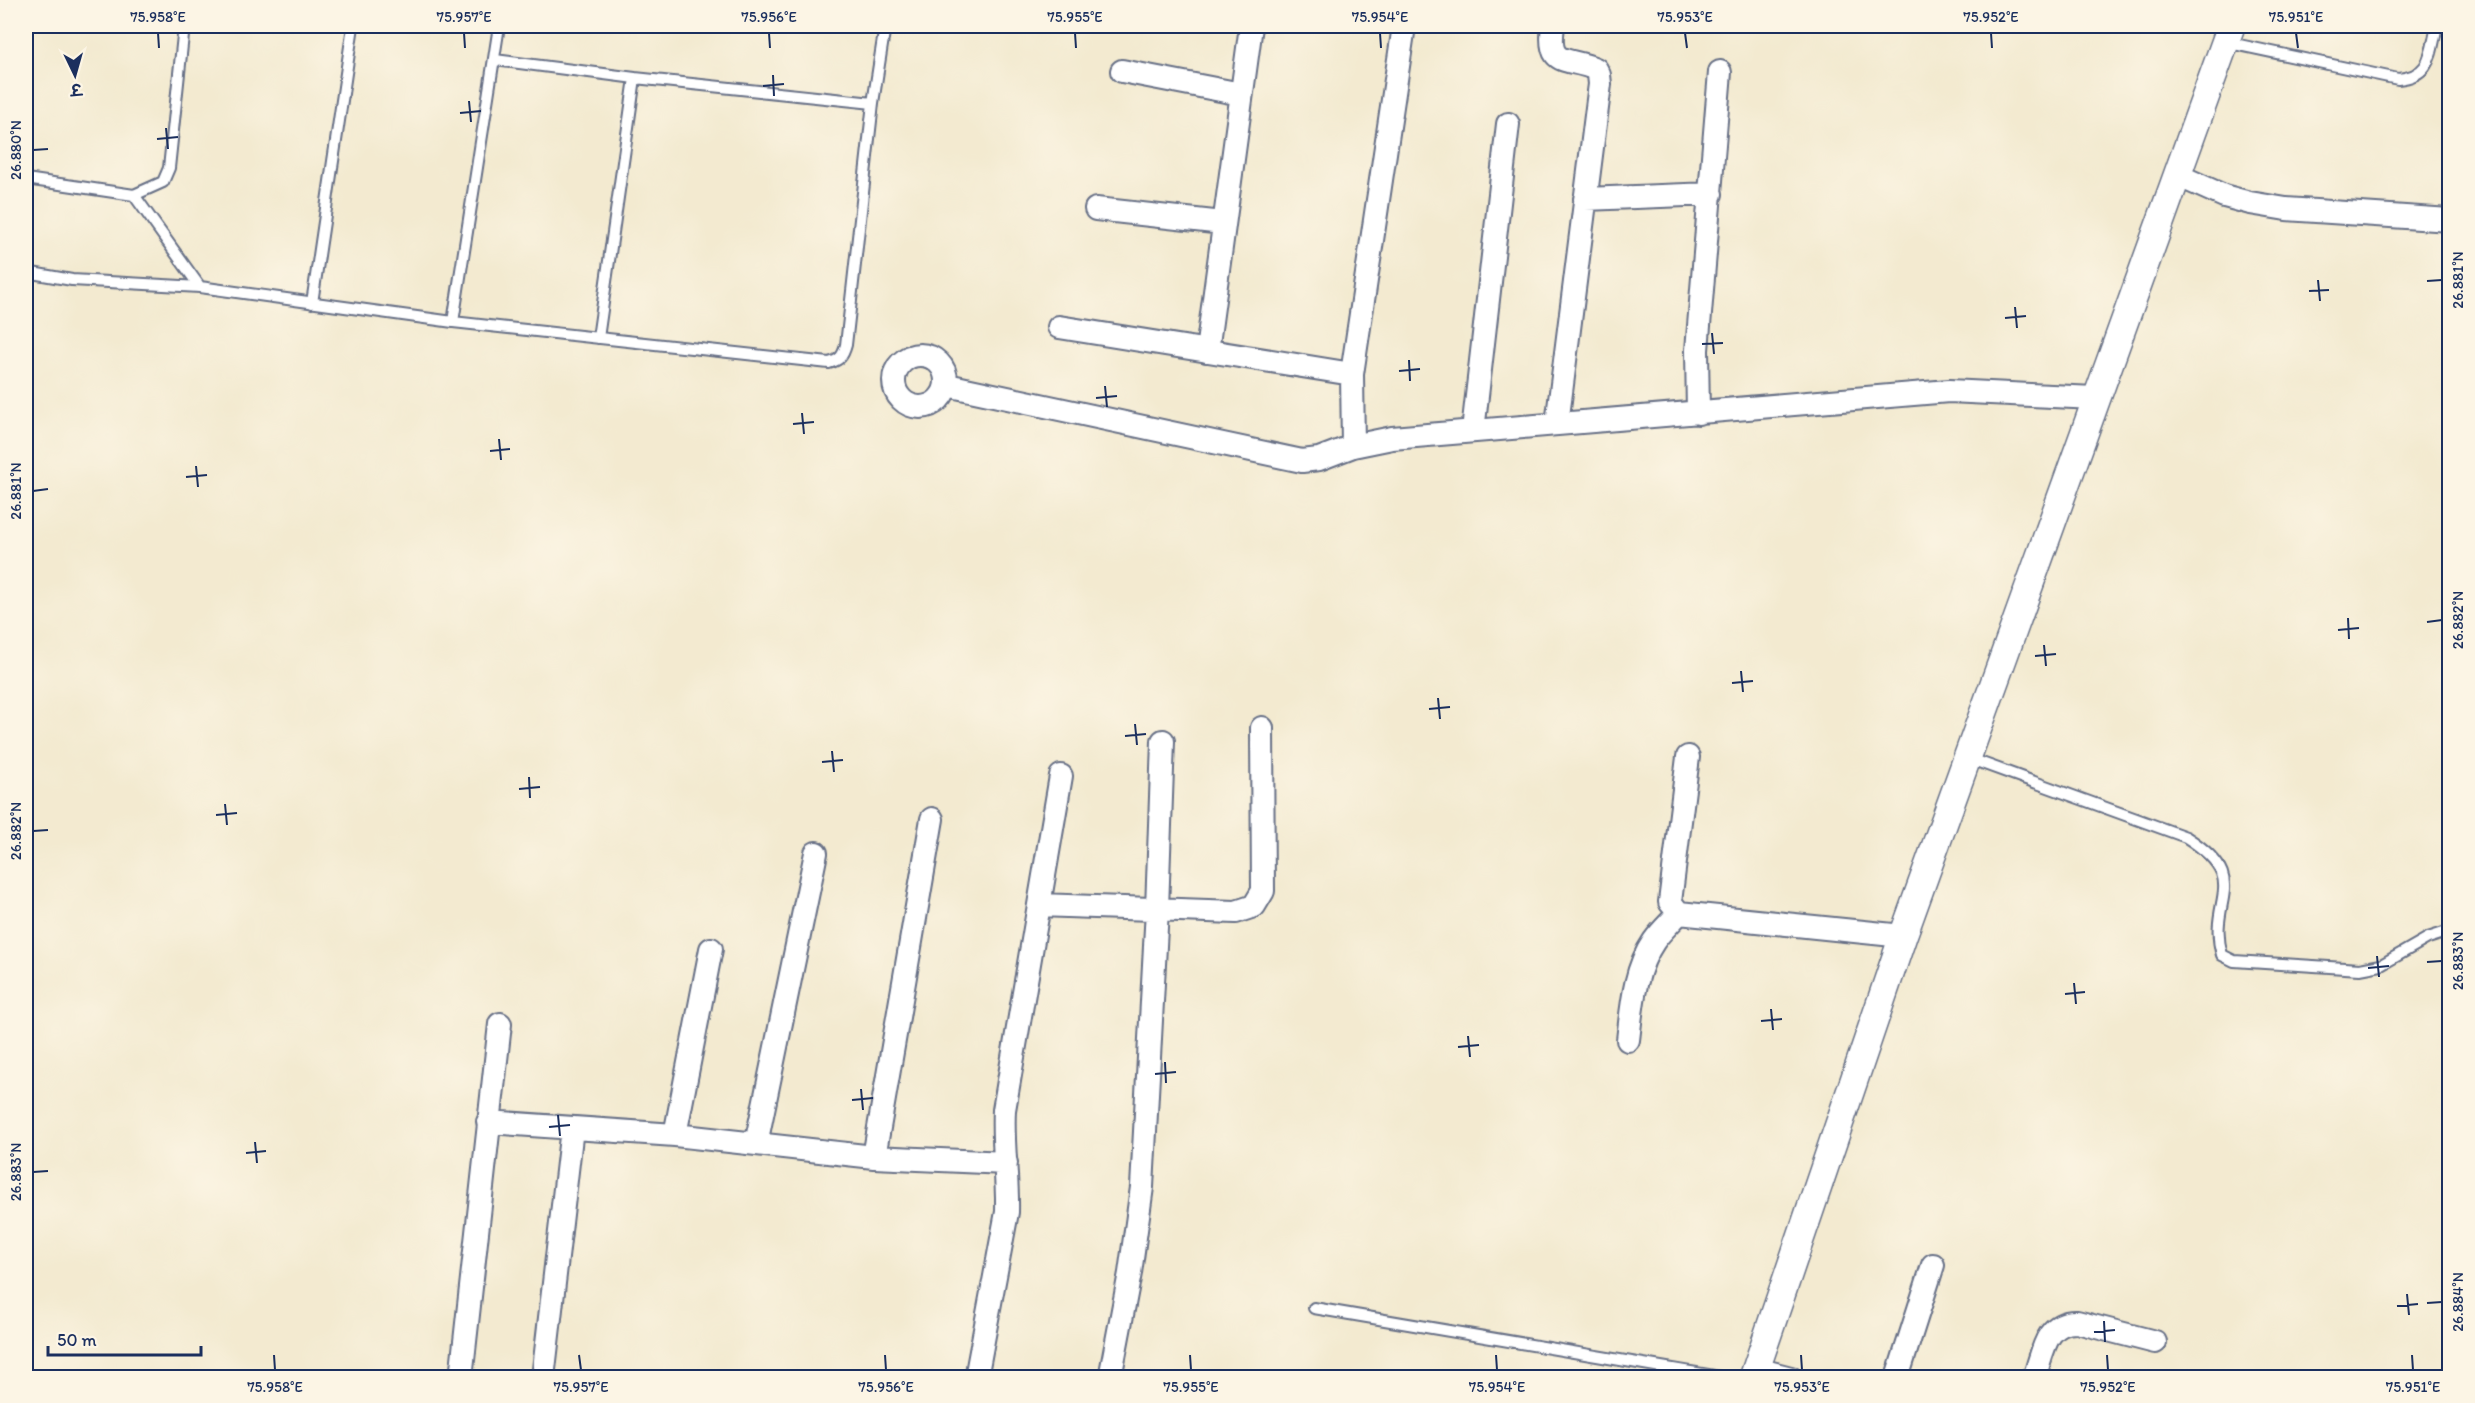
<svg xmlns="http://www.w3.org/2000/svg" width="2475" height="1403" viewBox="0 0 2475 1403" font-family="Itim,'Playpen Sans Deva',sans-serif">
<rect width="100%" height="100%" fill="#fcf5e5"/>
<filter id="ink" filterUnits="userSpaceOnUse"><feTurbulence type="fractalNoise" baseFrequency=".0167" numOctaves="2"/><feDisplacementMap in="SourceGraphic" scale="12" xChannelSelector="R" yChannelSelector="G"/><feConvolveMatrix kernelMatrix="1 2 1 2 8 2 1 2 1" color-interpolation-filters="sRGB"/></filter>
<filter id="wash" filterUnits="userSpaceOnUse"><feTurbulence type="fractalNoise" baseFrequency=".008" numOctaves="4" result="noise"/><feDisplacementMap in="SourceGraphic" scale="24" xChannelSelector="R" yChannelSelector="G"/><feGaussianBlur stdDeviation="1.35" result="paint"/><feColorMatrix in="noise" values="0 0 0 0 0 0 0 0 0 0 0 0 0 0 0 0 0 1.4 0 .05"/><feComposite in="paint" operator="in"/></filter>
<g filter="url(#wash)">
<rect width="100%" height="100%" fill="#f3ead0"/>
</g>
<g filter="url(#ink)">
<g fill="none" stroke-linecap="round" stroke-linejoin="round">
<!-- service casing -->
<g stroke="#677086" stroke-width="14">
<path id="service" d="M2225 42 2398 79C2432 76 2430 54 2437 26
M495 60 635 78 873 103
M26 179 134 195 200 287
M134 195 163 182 169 168 184 26
M26 272 72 280 200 287 453 322 829 363C840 360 843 356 846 345L873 103 885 26
M312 303 353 26
M453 322 499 26
M598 338 635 78
M1968 758 2186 837C2255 881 2206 899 2222 955L2234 961 2360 969 2381 965 2428 938 2450 931
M1314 1308 1726 1378"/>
</g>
<!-- minor casing -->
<g stroke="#677086" stroke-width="26">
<path id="minor" d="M1553 26C1547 69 1567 56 1596 69L1599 75 1600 84 1557 424
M1122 71 1241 94
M2177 175 2224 196 2250 203 2286 209 2450 220
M1585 199 1711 194
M1096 209 1223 223
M1059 327 1352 374
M1207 351 1251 26
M894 381a26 26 0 1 1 52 0a26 26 0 1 1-52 0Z
M947 385 1302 461 1319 459 1353 446 1392 438 1949 391 2095 398
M1698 413 1697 350 1720 72
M1473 431 1508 124
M1353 446 1352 374 1404 26
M1688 757 1670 902 1679 913 1903 936
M1039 905 1236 912 1254 906 1263 891 1262 728
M1628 1040C1632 1007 1634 970 1654 941 1661 931 1671 922 1679 913
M488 1122 675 1135 874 1157 1006 1163
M675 1135 711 949
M756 1144 816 853
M874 1157 932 819
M1756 1369 1791 1378
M461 1378 500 1024
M543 1378 572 1128
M976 1378 1007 1212C1008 1178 1002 1144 1004 1110L1061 776
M1110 1378 1130 1273 1142 1187 1157 909 1163 741
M1897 1378 1933 1265
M2034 1378C2043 1353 2045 1321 2077 1322L2155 1342"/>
</g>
<!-- tertiary casing -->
<g stroke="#677086" stroke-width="30">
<path id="tertiary" d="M1753 1378 1903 936 2231 26"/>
</g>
<!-- service -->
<use href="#service" stroke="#fff" stroke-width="10"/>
<!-- minor -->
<use href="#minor" stroke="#fff" stroke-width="22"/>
<!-- tertiary -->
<use href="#tertiary" stroke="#fff" stroke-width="27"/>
</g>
</g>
<!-- ticks -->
<path fill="none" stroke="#1b2f5e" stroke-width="2" d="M158 33 159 48M464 33 465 48M769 33 770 48M1075 33 1076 48M1380 33 1381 48M1685 33 1687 48M1991 33 1992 48M2296 33 2298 48M773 75 774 96M763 86 784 84M469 101 471 122M460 113 481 111M166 128 168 149M157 139 178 137M33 150 48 149M2318 280 2320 301M2427 281 2442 280M2309 291 2329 290M2015 307 2017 328M2005 318 2026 316M1712 333 1714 354M1702 344 1723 343M1409 360 1410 381M1399 371 1420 369M1105 386 1107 407M1096 398 1117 396M802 413 804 434M793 424 814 422M499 439 501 460M490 451 510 449M196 466 198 487M186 477 207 475M33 491 48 489M2348 618 2349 639M2427 622 2442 620M2338 630 2359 628M2044 645 2046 666M2035 656 2056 654M1741 671 1743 692M1732 683 1753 681M1438 698 1440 719M1429 709 1450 707M1135 724 1137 745M1125 736 1146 734M832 751 834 772M822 762 843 760M529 777 530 798M519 789 540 787M225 804 227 825M216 815 237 813M33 831 48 830M2377 956 2379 977M2427 962 2442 961M2368 968 2389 966M2074 983 2076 1004M2065 994 2085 992M1771 1009 1773 1030M1761 1021 1782 1019M1468 1036 1470 1057M1458 1047 1479 1045M1165 1062 1166 1083M1155 1074 1176 1072M861 1089 863 1110M852 1100 873 1098M558 1115 560 1136M549 1127 570 1125M255 1142 257 1163M246 1153 266 1151M33 1172 48 1171M2407 1294 2409 1315M2427 1303 2442 1302M2397 1306 2418 1304M2104 1321 2105 1342M2094 1332 2115 1330M274 1355 275 1370M579 1355 581 1370M885 1355 886 1370M1190 1355 1191 1370M1496 1355 1497 1370M1801 1355 1802 1370M2107 1355 2108 1370M2412 1355 2413 1370"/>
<!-- margin -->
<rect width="2475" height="1403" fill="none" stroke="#fcf5e5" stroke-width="66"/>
<!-- north arrow -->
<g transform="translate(75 75) rotate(175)" stroke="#fcf5e5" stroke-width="4.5" paint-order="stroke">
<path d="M0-4.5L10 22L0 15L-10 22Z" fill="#1b2f5e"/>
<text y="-9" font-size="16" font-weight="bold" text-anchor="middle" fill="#1b2f5e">उ</text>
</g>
<!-- scale -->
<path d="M48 1346v9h153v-9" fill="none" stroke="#1b2f5e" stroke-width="3"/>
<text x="57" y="1346" font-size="18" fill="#1b2f5e" stroke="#fcf5e5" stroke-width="4.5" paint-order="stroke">50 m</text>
<rect x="33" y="33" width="2409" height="1337" fill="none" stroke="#1b2f5e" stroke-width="2"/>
<g font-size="15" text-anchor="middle" fill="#1b2f5e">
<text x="158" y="22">75.958°E</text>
<text x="464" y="22">75.957°E</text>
<text x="769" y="22">75.956°E</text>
<text x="1075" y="22">75.955°E</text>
<text x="1380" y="22">75.954°E</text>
<text x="1685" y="22">75.953°E</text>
<text x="1991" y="22">75.952°E</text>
<text x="2296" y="22">75.951°E</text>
<text transform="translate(16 150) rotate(-90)" y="5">26.880°N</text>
<text transform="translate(2458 280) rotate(-90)" y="5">26.881°N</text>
<text transform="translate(16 491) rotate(-90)" y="5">26.881°N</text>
<text transform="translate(2458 620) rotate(-90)" y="5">26.882°N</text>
<text transform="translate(16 831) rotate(-90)" y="5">26.882°N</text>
<text transform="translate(2458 961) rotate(-90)" y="5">26.883°N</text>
<text transform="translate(16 1172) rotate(-90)" y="5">26.883°N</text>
<text transform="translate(2458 1302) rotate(-90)" y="5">26.884°N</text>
<text x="275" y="1392">75.958°E</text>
<text x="581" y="1392">75.957°E</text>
<text x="886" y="1392">75.956°E</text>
<text x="1191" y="1392">75.955°E</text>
<text x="1497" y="1392">75.954°E</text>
<text x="1802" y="1392">75.953°E</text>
<text x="2108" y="1392">75.952°E</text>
<text x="2413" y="1392">75.951°E</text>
</g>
</svg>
